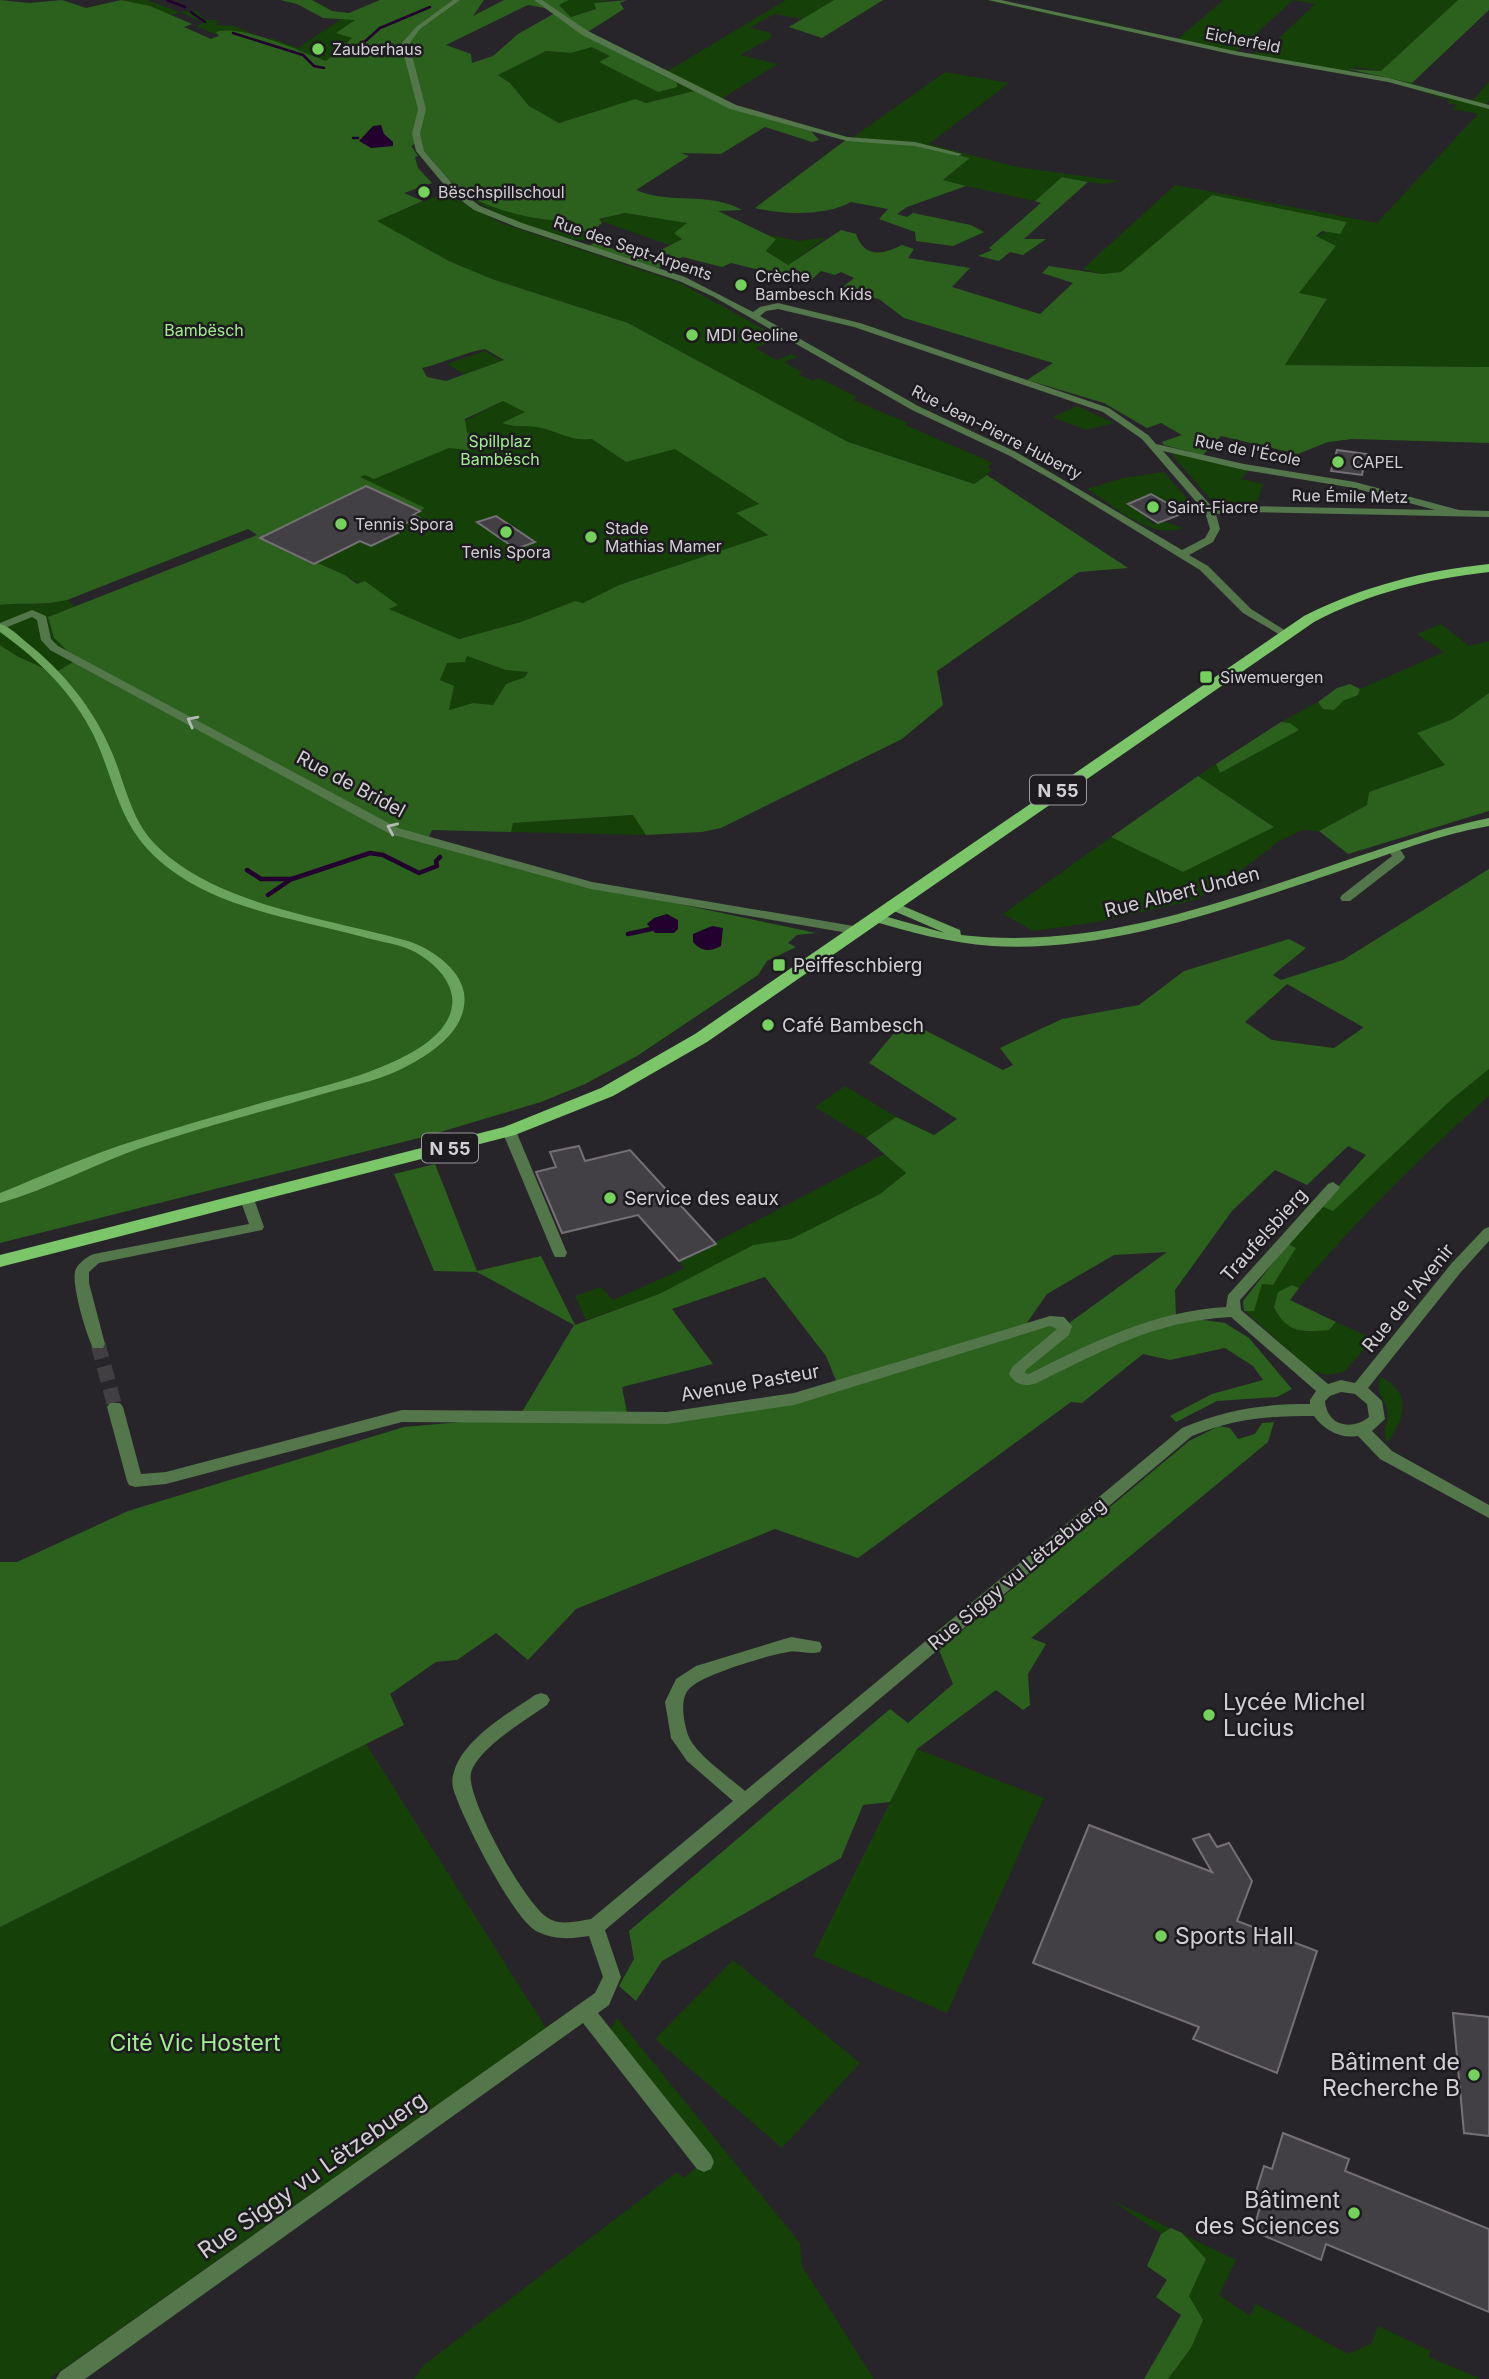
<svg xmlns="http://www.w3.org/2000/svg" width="1489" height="2379" viewBox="0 0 1489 2379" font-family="Inter,sans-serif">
<rect width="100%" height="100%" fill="#28252a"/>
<!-- green -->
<path fill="#154007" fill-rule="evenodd" d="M122 0H147L180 12 197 11 205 20H218L216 25 234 26 257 36 223 30 220 36 196 26 204 23 180 12 171 15Z
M569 0H610L594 3 597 8 571 17 559 5Z
M786 0H834L803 19 774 14 750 28 769 32 772 37 740 55 778 64 721 99 736 106 852 138 945 72 1009 83 929 144 1017 167 1119 181 1102 184 1062 177 1035 201 943 181 969 158 958 154 846 140 731 108 694 91 645 103 635 99 559 123 529 106 510 83 497 75 546 51 571 53 592 47 611 56 599 62 659 92 597 42 666 72Z
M984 0 1093 19 1178 39 1223 0H1458L1381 71 1355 67 1349 71 1399 79 1471 102 1489 82V101L1484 107 1489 109V367L1285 365 1327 300 1299 293 1336 246 1315 237 1347 222 1212 195 1121 272 1102 274 1083 269 1175 185 1377 223 1478 114 1452 109 1457 105 1447 103 1449 100 1387 81 1243 56ZM1293 0 1315 4 1263 53 1255 52 1250 56 1236 52Z
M343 18 356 19 337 33 353 37 326 61 267 40 271 38 298 48Z
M445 193 501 223 680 283 780 338 755 348 776 360 792 354 797 357 784 362 802 372 799 375 813 381 819 378 857 397 853 400 908 423 905 425 993 463 987 467 992 470 974 484 848 442 628 323 492 279 449 261 376 221Z
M475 200C506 209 539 223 572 220L578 231H592L586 236 603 239C578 249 496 216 475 200Z
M625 213 688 223 683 238 669 245 598 220Z
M768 235 799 241 827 237 788 265 766 251 775 239Z
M485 351 502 361 464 374 447 364Z
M503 401 592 439 626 462 675 448 760 505 737 513 768 535 619 585 583 603 575 601 521 622 459 639 388 609 397 605 345 575 260 538 366 486 420 511 425 509 359 477Z
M1077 406 1114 423 1086 430 1053 417Z
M1178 453 1249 470 1241 479 1263 484 1256 504 1212 501 1172 455Z
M1164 472 1194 507 1181 509 1151 494 1129 502V505L1151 516 1146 519 1154 524 1162 521 1183 528C1152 541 1113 505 1087 489L1123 478Z
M67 600 75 606 48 617 54 638 77 660 54 673 17 656 0 645V605C24 602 43 606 67 600Z
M1441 624 1469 646 1489 641V693L1453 719 1417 733 1445 765 1369 792 1367 805 1319 831 1303 830 1279 841 1216 890 1210 886 1199 899 1097 922 1033 931 1003 914 1111 837 1183 872 1273 826 1198 776 1216 764 1220 773 1290 723 1281 722 1318 702 1323 708 1358 695 1360 689 1444 652 1417 634Z
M467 655 506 670 528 671 525 677 506 684 493 705 473 703 449 710 440 680 447 662H465Z
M633 815 646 835 511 832 513 823Z
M1489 1069V1096C1421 1156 1358 1219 1299 1288L1292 1285 1278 1293 1329 1330 1336 1322 1373 1339 1344 1372 1326 1375 1312 1371 1245 1311H1253L1262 1284 1295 1247 1288 1244 1321 1206Z
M845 1086 896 1117 866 1138 815 1107Z
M884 1154 906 1173 880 1194 791 1239 753 1245 659 1294 586 1320 575 1296 601 1287 613 1300 685 1268 679 1261Z
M1381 1377C1413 1394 1405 1418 1387 1443 1381 1427 1390 1422 1387 1409 1384 1397 1374 1390 1381 1377Z
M366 1744 546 2028 49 2379H0V1927Z
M917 1749 1044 1798 947 2013 813 1956Z
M733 1960 860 2063 782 2148 655 2039Z
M617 2018 800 2243 802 2266 874 2379H414L425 2364 677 2172 683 2178 704 2162 606 2040Z
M1113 2201 1236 2260 1219 2295 1250 2316 1256 2304 1348 2354 1371 2344 1378 2326 1430 2351 1429 2357 1481 2379H1168L1191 2348 1189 2296 1171 2228 1161 2234Z"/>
<!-- forest -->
<path fill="#2b601d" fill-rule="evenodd" d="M0 0 29 3 62 0 86 8 121 0 150 6 192 24 184 27 211 39 219 36 216 32C242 24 299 51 326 61L352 38 336 33 355 20 323 18 297 4 280 0H312L332 11 349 13 380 0H484L473 16 504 0H569L559 5 571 17 596 9 594 3 627 0 620 3 624 9 586 33 597 42 677 83V87L658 92 599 62 610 56 592 47 571 53 546 51 498 75 510 83 529 106 559 123 635 99 646 103 694 91 731 108 811 131 819 140 812 142 765 127 721 154 681 153 689 156 636 190C670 205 709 191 742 210L718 211 776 239 766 251 788 265 841 230 856 234C864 258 883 255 902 245L914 249 908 258 970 268 952 287 1040 314 1073 283 1042 273 1049 266 1102 274 1121 272 1212 195 1347 222 1340 234 1322 231 1316 236 1336 246 1299 293 1327 299 1285 365 1489 367V443L1352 439 1328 442 1298 454 1221 436 1203 455 1164 445 1162 442 1182 435 1161 423 1147 428 1104 403 1027 380 1053 363 904 318 879 299 839 290 854 278 841 272 835 275 821 271 809 282 731 263 722 267 683 257 658 268 589 246 594 243 658 263 671 255 657 252 682 239 674 233 687 223 625 213 599 219 602 223 592 231H578L571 220C542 223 485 209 462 191 444 177 432 158 416 143L411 146 418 156 415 157 418 168 432 183 404 193 423 201 377 221 449 261 492 279 628 323 848 442 974 484 987 475 1128 568 1079 572 937 671 943 705 902 739 721 828 702 832 646 835 633 815 513 823 511 832 432 830 427 841 591 885 816 933 797 935 788 943 796 947 767 961 758 975 637 1056 585 1084 541 1102 427 1136 0 1243V645L17 656 54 673 77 660 54 638 48 617 257 535 248 529 67 600C41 606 26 602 0 605ZM528 5 550 9 555 13 518 34 493 56 472 63 471 54 446 45ZM485 349 504 360 446 381 427 377 422 368C444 363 462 353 485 349ZM503 401 525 412 502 423C517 428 523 425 536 427 556 430 570 442 592 439L626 462 675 449 759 504 736 513 768 535 619 585 583 603 575 601 521 622 459 639 389 609 398 605 365 581 357 584 345 575 261 538 366 486 420 511 425 508 360 477 365 475 374 479 449 448 468 450 487 444 481 436 467 433 465 419ZM467 656 506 670 528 672 525 677 506 684 493 705 473 703 449 710 454 686 440 680 447 663 465 662Z
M834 0H883L822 38 789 27Z
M1458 0H1489V10L1412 83 1347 69 1381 71Z
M847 139 915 144 970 158 943 180 966 186 907 207 897 214 907 217 913 213 971 225 984 232 953 246 916 241 915 232 879 219 888 209 851 202C826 216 783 215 755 208Z
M1062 177 1088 182 1024 239H1046L1023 255 1010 252 999 261 978 256 992 250 989 248 1041 203 1035 201Z
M1350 684 1360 689 1358 695 1343 701 1334 710 1323 709 1318 702 1337 688Z
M1489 693V811L1348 854 1319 831 1367 805 1369 792 1445 765 1417 733 1453 719Z
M1281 722 1290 723 1299 730 1220 773 1216 764Z
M1198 776 1274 827 1183 872 1111 837Z
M1489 869V1069L1451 1100 1333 1211 1321 1206 1366 1155 1348 1146 1307 1185 1275 1170 1232 1211 1175 1290 1176 1316 1225 1323 1249 1338 1292 1389 1277 1397 1217 1401 1176 1422 1170 1416 1212 1394 1263 1380 1253 1366 1225 1348 1170 1360 1143 1354 1082 1403 1071 1402 858 1558 775 1529 576 1609 528 1660 496 1633 457 1660 436 1662 390 1694 404 1725 0 1927V1562H17L128 1511 404 1427 519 1417 574 1325 477 1272 434 1271 394 1174 435 1164 477 1271 541 1256 575 1325 659 1294 753 1245 791 1239 880 1194 906 1173 866 1138 896 1117 934 1135 957 1119 869 1063 905 1020 1003 1070 1013 1065 1000 1048 1062 1019 1139 1005 1184 971 1289 939 1306 948 1273 975 1281 980 1343 960ZM1287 984 1363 1027V1028L1334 1048 1272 1040 1245 1022ZM1167 1252 1065 1326 1059 1321 1022 1330 1047 1294 1114 1255ZM765 1277 826 1356 839 1388 628 1418 622 1387 713 1364 672 1309Z
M1288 1244 1296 1248 1273 1285 1262 1284 1254 1311H1244L1243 1301Z
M1292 1285 1299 1288 1290 1300 1336 1322 1329 1330C1303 1332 1287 1334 1274 1307L1278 1292Z
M1274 1422 1268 1442 1031 1638 1046 1644 1028 1674 1030 1705 1023 1710 996 1690 917 1749 890 1802 863 1805 841 1858 662 1961 636 2001 619 1986 634 1959 629 1931 890 1709 908 1723 953 1684 939 1650 1189 1441 1219 1426 1230 1428 1238 1439 1255 1434 1262 1423Z
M1171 2228 1182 2233 1206 2259 1189 2296 1203 2320 1191 2348 1168 2379H1144L1181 2315 1156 2297 1167 2280 1147 2266 1161 2234Z"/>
<!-- water -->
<path fill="#23012f" d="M381 125 384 134 393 142V146L371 148 359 141 373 126Z
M667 914 678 920V929L674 933H655L647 924 654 918Z
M712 926 723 928 721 946C710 952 702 952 693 942V934Z"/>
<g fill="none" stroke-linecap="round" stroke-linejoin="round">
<!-- stream-far1 -->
<path stroke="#23012f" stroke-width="2.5" d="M167 0 185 7
M191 12 205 22
M233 33 303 55 314 66 324 68
M352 53 380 28 430 7
M353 138H358"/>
<!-- stream -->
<path stroke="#23012f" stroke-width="4.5" d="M247 870 261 879H292L370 853 383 855 419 873 437 866 436 861 440 857
M268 895 293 878
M628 934 651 929"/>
</g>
<!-- building -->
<path fill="#434045" stroke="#757076" stroke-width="2" d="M1337 450 1367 454 1362 475 1331 471Z
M366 486 420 511 413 515 418 517 392 530 398 533 371 546 360 541 314 564 260 538Z
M1151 494 1160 499 1184 513 1158 523 1128 504Z
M496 516 535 542 516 549 477 522Z
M579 1146 585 1161 630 1150 716 1244 679 1261 638 1215 562 1233 536 1172 556 1167 550 1152Z
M1089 1825 1212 1872 1193 1839 1209 1834 1217 1847 1229 1843 1252 1881 1237 1921 1317 1951 1277 2073 1193 2039 1199 2027 1033 1963Z
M1453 2013 1489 2017V2136L1464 2133Z
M1283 2133 1349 2159 1345 2171 1489 2229V2312L1326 2244 1321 2260 1253 2231 1263 2197 1255 2195 1264 2166 1272 2169Z"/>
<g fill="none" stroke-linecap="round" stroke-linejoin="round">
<!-- minor-tunnel -->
<path stroke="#423f43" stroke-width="15" stroke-dasharray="15 8" stroke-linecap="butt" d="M98 1344 115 1407"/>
<!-- minor -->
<path fill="#53764a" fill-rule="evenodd" d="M453 0H460L420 29 409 44 426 109 420 134 424 151 457 189 480 206 522 223 685 277 753 312 760 307 778 303 860 323 1109 408 1148 435 1156 444 1244 464 1355 482 1459 510 1489 511V517L1249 512 1216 514 1220 529 1213 542 1189 555 1208 566 1251 609 1291 634 1286 637 1282 636 1243 613 1200 570 1058 483 1010 456 912 410 714 297 679 281 516 227 474 210 451 193 416 151 412 134 418 109 401 44 416 27ZM778 309 854 327 1103 412 1142 439 1205 512 1210 529 1205 538 1182 550 1016 452 918 406 760 316 766 311ZM1163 451 1244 470 1354 488 1435 510 1249 506 1213 508Z
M534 0H542L588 31 736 105 847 137 915 142 962 154 958 156 915 146 847 141 730 109 582 35Z
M988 0H1001L1235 51 1389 78 1489 105V109L1388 82 1235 55Z
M1393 845C1399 847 1402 852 1405 857L1403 860 1350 901H1342L1340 898 1342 895 1392 856 1387 849Z
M509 1126 516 1131 567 1253 565 1257H555L553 1253 502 1131Z
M1333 1182 1340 1187 1338 1190 1240 1300 1241 1310 1328 1384 1341 1380 1355 1383 1451 1264 1484 1229 1489 1227V1241L1461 1272 1368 1388 1382 1401 1385 1419 1372 1431 1392 1451 1489 1505V1518L1380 1459 1358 1436C1340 1439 1324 1430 1314 1416 1268 1416 1235 1418 1192 1436L605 1930 621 1977 609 2005 598 2013 711 2155 714 2162 711 2169 704 2172 697 2169 583 2023 85 2379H56L60 2372 595 1993 603 1977 589 1936C571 1939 553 1940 536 1931 512 1917 461 1816 453 1788 452 1783 452 1777 454 1772 463 1739 509 1713 535 1695L541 1693 547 1695 550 1700 547 1705C526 1720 478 1748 471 1773 465 1796 526 1906 548 1918 560 1926 578 1921 591 1919L733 1801 687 1761 671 1738 665 1702 676 1679 696 1666 791 1637 820 1642 822 1647 820 1652C809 1655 799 1650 788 1652 769 1655 700 1675 689 1689 679 1699 684 1723 688 1735 695 1754 729 1777 745 1791L1182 1428C1227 1409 1262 1404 1310 1404V1400L1316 1391 1231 1317C1155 1321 1104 1350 1037 1383 1025 1387 1016 1386 1009 1374L1012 1367 1057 1329 1050 1326 794 1405 667 1424 402 1422 166 1484 135 1487 129 1485 127 1481 107 1407 110 1403H120L123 1407 141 1474 166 1472 402 1410 667 1412 794 1393 1050 1316 1064 1317 1072 1326 1069 1335 1026 1370 1025 1373 1029 1374C1093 1342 1154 1311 1226 1307L1228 1295 1328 1184ZM1341 1392 1355 1394 1367 1404 1369 1417C1352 1431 1327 1426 1325 1401L1330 1396Z
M247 1194 254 1199 264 1227 262 1230 99 1263 89 1272V1283L105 1344 103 1348H93C86 1334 72 1287 75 1272 76 1265 87 1256 94 1254L249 1224 240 1199Z"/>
<!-- tertiary -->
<path fill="#53764a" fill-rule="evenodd" d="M32 610 46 616 51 639 58 646 398 828 592 882 854 926 860 930 854 934 591 889 390 834 50 650 41 640 37 620 32 617 0 630V623Z"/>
<!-- secondary -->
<path fill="#6aa35c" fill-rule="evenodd" d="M0 624C10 627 18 635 26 642 64 672 95 710 113 755 125 784 131 818 153 842 212 905 327 918 408 941 430 948 460 968 464 993 469 1026 437 1050 411 1064 385 1079 355 1085 326 1093 265 1111 203 1127 143 1147 95 1164 49 1189 0 1203V1193C45 1175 91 1154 137 1140 181 1126 224 1114 268 1101 313 1088 460 1060 452 996 449 977 433 963 417 953 402 944 380 942 363 937 298 919 222 910 167 867 118 829 118 788 94 736 73 693 38 659 0 632Z
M1489 818V826C1437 835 1387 855 1337 872 1229 908 1108 953 992 946 949 943 910 932 869 920L867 917 873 913 945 933 887 908 885 905 887 902 891 901 960 930 961 935C1097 951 1229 900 1356 857 1400 843 1443 827 1489 818Z"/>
<!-- primary -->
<path fill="#7bc669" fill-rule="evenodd" d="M1489 564V572C1427 579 1369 593 1314 622L707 1042 613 1096 515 1135 0 1267V1255L504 1127 601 1088 695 1034 1304 616C1363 586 1424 571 1489 564Z"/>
</g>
<!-- one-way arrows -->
<defs><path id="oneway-chevron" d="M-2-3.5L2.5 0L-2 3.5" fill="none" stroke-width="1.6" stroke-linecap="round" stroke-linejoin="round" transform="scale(1.75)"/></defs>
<g stroke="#b2bab1">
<use href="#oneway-chevron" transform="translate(192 721) rotate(-152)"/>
<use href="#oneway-chevron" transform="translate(392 828) rotate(-156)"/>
</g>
<!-- markers -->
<g fill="#74d25c" stroke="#1e1b20" stroke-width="2.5">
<circle cx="318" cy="49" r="7"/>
<circle cx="424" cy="192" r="7"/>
<circle cx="741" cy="285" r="7"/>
<circle cx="692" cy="335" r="7"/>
<circle cx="1338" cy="462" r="7"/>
<circle cx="1153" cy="507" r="7"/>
<circle cx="341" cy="524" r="7"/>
<circle cx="506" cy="532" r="7"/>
<circle cx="591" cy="537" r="7"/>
<rect x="1199" y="670" width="14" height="14" rx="3.5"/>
<rect x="772" y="958" width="14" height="14" rx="3.5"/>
<circle cx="768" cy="1025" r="7"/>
<circle cx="610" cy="1198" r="7"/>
<circle cx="1209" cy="1715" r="7"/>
<circle cx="1161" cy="1936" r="7"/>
<circle cx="1474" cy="2075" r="7"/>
<circle cx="1354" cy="2213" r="7"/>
</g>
<g text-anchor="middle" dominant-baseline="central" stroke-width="5" stroke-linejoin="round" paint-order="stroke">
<!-- far-street labels -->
<g font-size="16" fill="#d2d0d3" stroke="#1e1b20">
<text transform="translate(1243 40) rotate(11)">Eicherfeld</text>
<text transform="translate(633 248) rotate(19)">Rue des Sept-Arpents</text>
<text transform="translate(997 432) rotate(27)">Rue Jean-Pierre Huberty</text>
<text transform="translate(1248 450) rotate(11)">Rue de l'École</text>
<text transform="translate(1350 496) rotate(1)">Rue Émile Metz</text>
</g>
<!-- far-poi labels -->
<g font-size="16" fill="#d2d0d3" stroke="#1e1b20" text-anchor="start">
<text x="332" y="49">Zauberhaus</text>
<text x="438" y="192">Bëschspillschoul</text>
<text x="755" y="276">Crèche<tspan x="755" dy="18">Bambesch Kids</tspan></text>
<text x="706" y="335">MDI Geoline</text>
<text x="1352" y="462">CAPEL</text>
<text x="1167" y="507">Saint-Fiacre</text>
<text x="355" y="524">Tennis Spora</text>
<text x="605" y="528">Stade<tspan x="605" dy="18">Mathias Mamer</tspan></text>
<text x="506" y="552" text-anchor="middle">Tenis Spora</text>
<text x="1220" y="677">Siwemuergen</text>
</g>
<!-- far-park labels -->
<g font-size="16" fill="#a2ed90" stroke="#1e1b20">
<text x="204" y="330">Bambësch</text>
<text x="500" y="441">Spillplaz<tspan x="500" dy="18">Bambësch</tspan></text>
</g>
<!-- shield labels -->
<g fill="#1e1b20" stroke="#9c9a9d" stroke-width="2">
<rect x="1030" y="775.5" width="56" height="29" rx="5"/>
<rect x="422" y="1133.5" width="56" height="29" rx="5"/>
</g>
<g font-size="18" font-weight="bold" fill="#d2d0d3">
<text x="1058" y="790">N 55</text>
<text x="450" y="1148">N 55</text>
</g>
<!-- street labels -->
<g font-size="19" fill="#d2d0d3" stroke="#1e1b20">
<text transform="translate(351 784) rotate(28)">Rue de Bridel</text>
<text transform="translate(1182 892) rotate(-14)">Rue Albert Unden</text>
<text transform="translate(1264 1235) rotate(-48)">Traufelsbierg</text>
<text transform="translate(1408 1298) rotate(-51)">Rue de l'Avenir</text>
<text transform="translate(750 1383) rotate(-10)">Avenue Pasteur</text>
<text transform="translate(1017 1574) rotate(-40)">Rue Siggy vu Lëtzebuerg</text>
</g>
<!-- poi labels -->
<g font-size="19" fill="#d2d0d3" stroke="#1e1b20" text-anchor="start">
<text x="793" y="965">Peiffeschbierg</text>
<text x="782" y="1025">Café Bambesch</text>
<text x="624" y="1198">Service des eaux</text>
</g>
<!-- near-poi labels -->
<g font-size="23" fill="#d2d0d3" stroke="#1e1b20" text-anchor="start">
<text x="1223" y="1702">Lycée Michel<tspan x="1223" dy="26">Lucius</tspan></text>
<text x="1175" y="1936">Sports Hall</text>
<text x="1460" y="2062" text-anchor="end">Bâtiment de<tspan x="1460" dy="26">Recherche B</tspan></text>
<text x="1340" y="2200" text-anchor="end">Bâtiment<tspan x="1340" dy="26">des Sciences</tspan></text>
</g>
<!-- near-park labels -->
<g font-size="23" fill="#a2ed90" stroke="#1e1b20">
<text x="195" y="2043">Cité Vic Hostert</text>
</g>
<!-- near-street labels -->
<g font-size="23" fill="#d2d0d3" stroke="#1e1b20">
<text transform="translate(312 2175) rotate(-35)">Rue Siggy vu Lëtzebuerg</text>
</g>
</g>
</svg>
